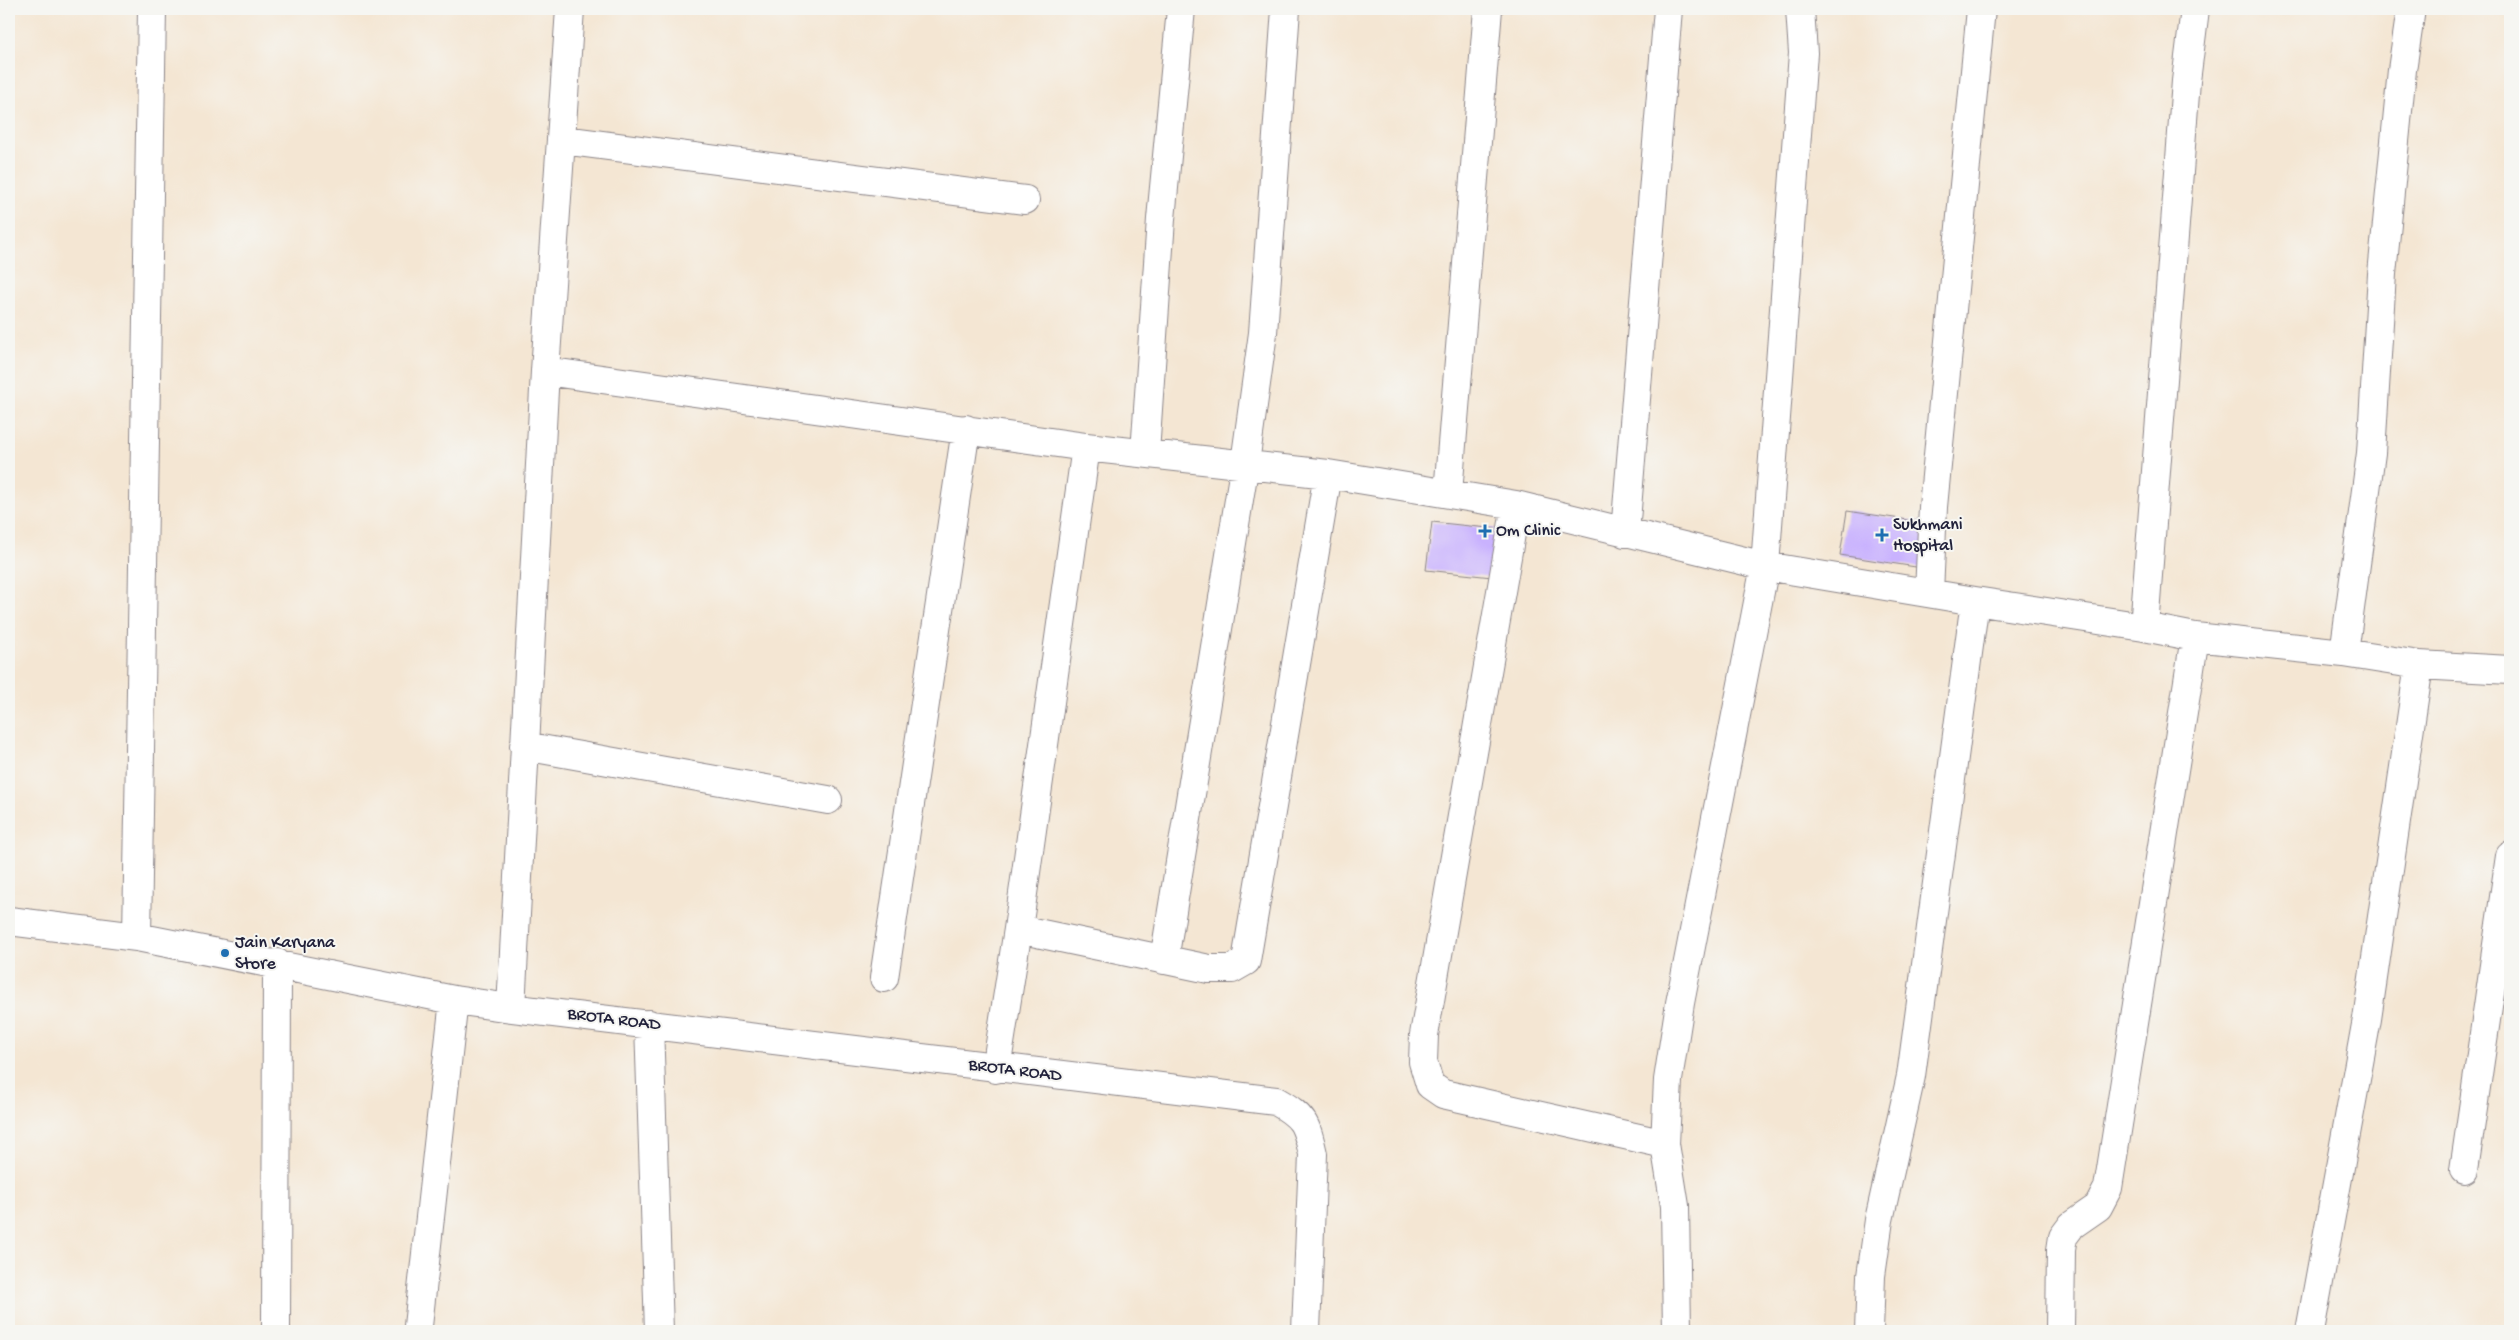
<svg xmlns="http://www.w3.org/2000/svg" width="2519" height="1340" viewBox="0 0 2519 1340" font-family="'Gochi Hand',sans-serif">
<rect width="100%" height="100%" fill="#f6f6f2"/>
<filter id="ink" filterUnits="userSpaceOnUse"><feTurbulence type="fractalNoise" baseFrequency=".02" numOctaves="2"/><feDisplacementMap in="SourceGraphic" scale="10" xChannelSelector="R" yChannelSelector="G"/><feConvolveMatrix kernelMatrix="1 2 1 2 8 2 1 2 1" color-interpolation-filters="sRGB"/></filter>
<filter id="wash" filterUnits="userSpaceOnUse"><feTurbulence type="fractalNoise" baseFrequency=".0096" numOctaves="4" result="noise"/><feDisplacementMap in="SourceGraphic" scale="20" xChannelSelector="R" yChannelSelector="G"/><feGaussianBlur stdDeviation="1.12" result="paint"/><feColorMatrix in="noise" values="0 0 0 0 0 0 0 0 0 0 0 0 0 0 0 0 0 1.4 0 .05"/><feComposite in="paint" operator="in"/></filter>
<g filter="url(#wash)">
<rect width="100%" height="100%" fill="#f4e6d3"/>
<g id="blocks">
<!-- building -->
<path fill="#c9b2fe" d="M1847 511 1928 523 1922 568 1840 555Z
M1432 522 1498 529 1492 577 1426 570Z"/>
</g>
</g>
<g filter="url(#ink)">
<use href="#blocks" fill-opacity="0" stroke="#8b8487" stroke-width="1"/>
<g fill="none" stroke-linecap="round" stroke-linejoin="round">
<!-- minor casing -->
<g stroke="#8b8487" stroke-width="30">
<path id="minor" d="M563 140 1025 200
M545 371 1086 447 1328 474 1516 505 1765 566 1975 601 2144 627 2195 637 2344 653 2419 665 2510 670
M1145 453 1161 219 1181 9
M1448 493 1488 9
M1516 505 1424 1035 1423 1062 1430 1085 1443 1094 1665 1144
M1625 533 1668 9
M1929 592 1933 507 1981 9
M2144 627 2186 81 2195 9
M2344 653 2371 453 2382 274 2402 70 2411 9
M524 746 828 800
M9 921 137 937 454 1000 511 1008 1276 1101C1304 1117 1306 1123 1313 1154L1306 1331
M1018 929 1209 969H1232L1246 961 1328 474
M137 937 152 9
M1164 960 1245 463 1263 333 1286 9
M884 978 966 429
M511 1008 545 371 570 9
M649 1024 659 1331
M996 1069 1018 929 1086 447
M2464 1170 2510 856
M418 1326 454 1000
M276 1331 277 963
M1677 1331 1675 1206 1665 1144 1668 1080 1680 1003 1765 566 1803 53 1800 9
M1869 1331 1871 1276 1879 1220 1911 1076 1975 601
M2060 1331 2061 1250 2063 1237 2072 1225 2098 1207 2108 1188 2195 637
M2310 1331 2367 1019 2419 665"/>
</g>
<!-- minor -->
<use href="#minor" stroke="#fff" stroke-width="28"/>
</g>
</g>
<!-- markers -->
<g fill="#1f6fb2" stroke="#f6f6f2" stroke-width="2">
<path d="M1482.5 523.5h5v5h5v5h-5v5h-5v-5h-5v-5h5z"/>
<path d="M1879.5 527.5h5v5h5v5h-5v5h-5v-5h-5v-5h5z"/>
<circle cx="225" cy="953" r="5"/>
</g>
<g text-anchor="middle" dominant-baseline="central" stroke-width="4" stroke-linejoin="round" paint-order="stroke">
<!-- poi labels -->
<g font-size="18" fill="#22223b" stroke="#f6f6f2" text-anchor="start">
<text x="1893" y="525">Sukhmani<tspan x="1893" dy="21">Hospital</tspan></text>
<text x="1496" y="531">Om Clinic</text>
<text x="235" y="943">Jain Karyana<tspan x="235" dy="21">Store</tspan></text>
</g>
<!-- street labels -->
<g font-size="18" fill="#22223b" stroke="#f6f6f2">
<text transform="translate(614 1020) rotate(7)">BROTA ROAD</text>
<text transform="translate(1015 1071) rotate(7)">BROTA ROAD</text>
</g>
</g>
<!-- margin -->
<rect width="2519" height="1340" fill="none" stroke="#f6f6f2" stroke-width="30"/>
</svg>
